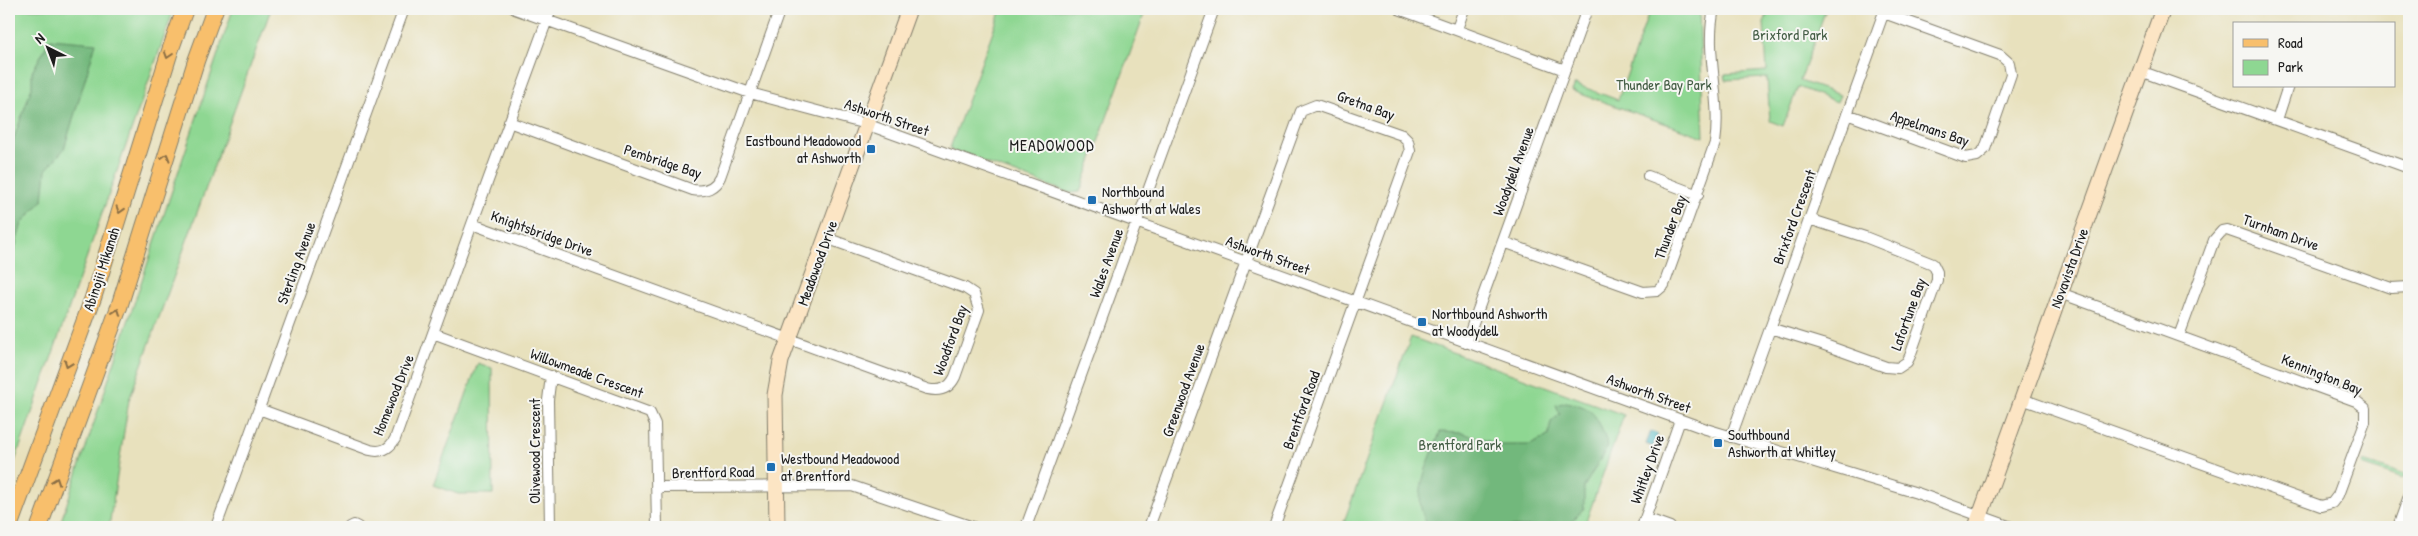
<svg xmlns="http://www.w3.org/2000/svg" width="2418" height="536" viewBox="0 0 2418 536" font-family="'Patrick Hand',sans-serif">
<rect width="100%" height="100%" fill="#f6f6f2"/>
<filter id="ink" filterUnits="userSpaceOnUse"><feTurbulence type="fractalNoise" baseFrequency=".02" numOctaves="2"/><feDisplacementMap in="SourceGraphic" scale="10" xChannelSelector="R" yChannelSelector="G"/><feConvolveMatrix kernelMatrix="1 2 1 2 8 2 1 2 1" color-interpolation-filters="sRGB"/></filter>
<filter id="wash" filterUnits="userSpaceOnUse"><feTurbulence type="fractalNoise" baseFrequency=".0096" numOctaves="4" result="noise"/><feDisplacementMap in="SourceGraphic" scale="20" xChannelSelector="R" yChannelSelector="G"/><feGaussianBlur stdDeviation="1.12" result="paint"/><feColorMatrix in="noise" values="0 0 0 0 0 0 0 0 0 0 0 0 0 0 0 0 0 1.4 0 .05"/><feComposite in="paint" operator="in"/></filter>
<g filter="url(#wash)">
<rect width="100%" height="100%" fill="#e8e1bd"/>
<!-- green -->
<path fill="#8ed792" stroke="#557a57" d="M9 9H174L9 478Z
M233 9H271L129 400 109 527H59Z
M1001 9H1146L1080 192 1070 193 952 151 950 148Z
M1650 9H1699L1704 137 1572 91 1575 84 1618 100Z
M1769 9H1826L1800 81 1840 95 1837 102 1798 87 1783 126 1770 121 1767 78 1726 80 1725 74 1767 71 1764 23Z
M1411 337 1624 415 1584 527H1342Z
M478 363 492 368 493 494H458L433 485Z
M2364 461 2405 475 2403 479 2362 465Z"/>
<!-- forest -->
<path fill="#72b87c" stroke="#476a4c" d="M50 39 96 43 64 149 46 170 43 200 22 223 9 270V152L32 87V72Z
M1566 402C1597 407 1598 420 1608 446L1584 487V508L1567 527H1429C1408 497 1430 462 1440 432L1462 433 1501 445H1530L1548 436 1551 422 1560 414 1556 405Z"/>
<!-- water -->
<path fill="#4ab8c4" stroke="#336a70" d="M1651 431 1658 434 1653 447 1646 444Z"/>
</g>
<g filter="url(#ink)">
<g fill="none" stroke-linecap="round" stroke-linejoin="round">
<!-- street casing -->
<g stroke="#827e6c" stroke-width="12">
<path id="street" d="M515 9 750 93 866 124 1706 429 1917 493 2011 527
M551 9 472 224 927 389C940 392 949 389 955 377L979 310 974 294 965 288 826 238
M1399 9 1565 70
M1457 29 1464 9
M2140 71 2409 168
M1847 114 1966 158 1977 156 1985 149 2011 74 2009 63 2000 55 1884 13
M2277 120 2288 86
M509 122 693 190C705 192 715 188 720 177L780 9
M1648 176 1698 195
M1503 242 1643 292 1657 291 1664 285 1715 143C1722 99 1704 53 1714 9
M1770 328 1822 344 1886 367 1898 368 1907 362 1910 356 1937 280V272L1933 264 1865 237 1809 219
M433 333 650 413 655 424 657 527
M2179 336 2214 240 2222 231 2227 230 2391 288 2409 287
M1466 343 1587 9
M2022 399 2321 506 2332 503 2338 495 2365 422V408L2356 401 2060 293
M259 409 370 450C382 453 389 449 395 439L472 224
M1731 437 1885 9
M656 487 852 486 973 527
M1645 518 1670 527
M216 527 404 9
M350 527 354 525 358 527
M550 527 548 400 551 376
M1026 527 1214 9
M1149 527 1301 111 1316 105 1402 135 1408 141 1410 151 1274 527
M1642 527 1680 420
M2398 527 2409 496"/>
</g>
<!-- secondary casing -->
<g stroke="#827e6c" stroke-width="17">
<path id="secondary" d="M777 527 775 395 781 361 909 9
M1976 527 2163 9"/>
</g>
<!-- primary casing -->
<g stroke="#827e6c" stroke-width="18">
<path id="primary" d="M9 527 93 298 170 51 185 9
M39 527 119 307 196 61 215 9"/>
</g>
<!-- street -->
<use href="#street" stroke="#fff" stroke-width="10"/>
<!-- secondary -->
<use href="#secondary" stroke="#fce5c4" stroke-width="15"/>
<!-- primary -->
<use href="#primary" stroke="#f8bf6c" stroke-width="16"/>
</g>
<!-- one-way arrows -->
<defs><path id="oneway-chevron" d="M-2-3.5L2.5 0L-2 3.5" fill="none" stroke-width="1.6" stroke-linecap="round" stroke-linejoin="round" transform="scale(1.25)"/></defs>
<g stroke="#8a6e44">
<use href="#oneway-chevron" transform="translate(168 55) rotate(108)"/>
<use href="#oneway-chevron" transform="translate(166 157) rotate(-73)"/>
<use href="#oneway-chevron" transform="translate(120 210) rotate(107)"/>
<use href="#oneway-chevron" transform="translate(117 312) rotate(-70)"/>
<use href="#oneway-chevron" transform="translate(68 364) rotate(110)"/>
<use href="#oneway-chevron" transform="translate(56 481) rotate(-70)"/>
</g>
</g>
<!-- markers -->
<g fill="#1f6fb2" stroke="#f6f6f2" stroke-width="2">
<rect x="866" y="144" width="10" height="10" rx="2.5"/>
<rect x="1087" y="195" width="10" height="10" rx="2.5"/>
<rect x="1417" y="317" width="10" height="10" rx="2.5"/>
<rect x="1713" y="438" width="10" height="10" rx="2.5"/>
<rect x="766" y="462" width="10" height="10" rx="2.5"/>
</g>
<g text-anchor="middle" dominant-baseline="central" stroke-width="4" stroke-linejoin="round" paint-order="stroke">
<!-- park labels -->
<g font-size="15" fill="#445d45" stroke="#f6f6f2">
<text x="1790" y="34">Brixford Park</text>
<text x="1664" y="84">Thunder Bay Park</text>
<text x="1460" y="444">Brentford Park</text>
</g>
<!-- street labels -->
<g font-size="15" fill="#1c1c1c" stroke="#f6f6f2">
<text transform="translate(1366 105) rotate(20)">Gretna Bay</text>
<text transform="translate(887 117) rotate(19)">Ashworth Street</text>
<text transform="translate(1930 128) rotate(19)">Appelmans Bay</text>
<text transform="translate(663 161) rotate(18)">Pembridge Bay</text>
<text transform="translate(1513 171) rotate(-70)">Woodydell Avenue</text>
<text transform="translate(1794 217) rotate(-70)">Brixford Crescent</text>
<text transform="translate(1670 227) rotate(-70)">Thunder Bay</text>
<text transform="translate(2281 232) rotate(20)">Turnham Drive</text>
<text transform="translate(542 233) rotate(20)">Knightsbridge Drive</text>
<text transform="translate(1268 255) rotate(20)">Ashworth Street</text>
<text transform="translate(296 263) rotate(-70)">Sterling Avenue</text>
<text transform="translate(817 263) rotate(-70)">Meadowood Drive</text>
<text transform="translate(1106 263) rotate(-70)">Wales Avenue</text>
<text transform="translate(2069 268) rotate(-70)">Novavista Drive</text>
<text transform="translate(101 269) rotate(-72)">Abinojii Mikanah</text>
<text transform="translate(1908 314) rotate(-70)">Lafortune Bay</text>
<text transform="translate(950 340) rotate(-70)">Woodford Bay</text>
<text transform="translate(587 373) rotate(20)">Willowmeade Crescent</text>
<text transform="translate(2322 374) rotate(22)">Kennington Bay</text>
<text transform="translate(1183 390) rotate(-70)">Greenwood Avenue</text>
<text transform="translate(1649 393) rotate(20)">Ashworth Street</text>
<text transform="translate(393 395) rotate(-68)">Homewood Drive</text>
<text transform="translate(1301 410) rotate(-70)">Brentford Road</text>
<text transform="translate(534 451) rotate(-90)">Olivewood Crescent</text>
<text transform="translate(1647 469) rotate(-70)">Whitley Drive</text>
<text transform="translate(713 472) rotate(-1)">Brentford Road</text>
</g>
<!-- poi labels -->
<g font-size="15" fill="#1c1c1c" stroke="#f6f6f2" text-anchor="start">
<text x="861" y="140" text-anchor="end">Eastbound Meadowood<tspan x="861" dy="17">at Ashworth</tspan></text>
<text x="1102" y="191">Northbound<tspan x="1102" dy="17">Ashworth at Wales</tspan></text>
<text x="1432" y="313">Northbound Ashworth<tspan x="1432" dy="17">at Woodydell</tspan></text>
<text x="1728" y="434">Southbound<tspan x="1728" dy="17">Ashworth at Whitley</tspan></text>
<text x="781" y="458">Westbound Meadowood<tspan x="781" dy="17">at Brentford</tspan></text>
</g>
<!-- neighbourhood labels -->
<g font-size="16" letter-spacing="1" fill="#1c1c1c" stroke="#f6f6f2">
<text x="1052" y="145">MEADOWOOD</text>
</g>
</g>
<!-- margin -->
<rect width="2418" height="536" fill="none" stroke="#f6f6f2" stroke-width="30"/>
<!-- legend -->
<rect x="2233" y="22" width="162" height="65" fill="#f6f6f2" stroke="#9f9f9c"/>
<rect x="2243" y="39" width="25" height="8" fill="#f8bf6c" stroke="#9f9f9c"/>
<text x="2278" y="48" font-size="15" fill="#1c1c1c">Road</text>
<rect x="2243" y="60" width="25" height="15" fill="#8ed792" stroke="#9f9f9c"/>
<text x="2278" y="72" font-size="15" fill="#1c1c1c">Park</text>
<!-- north arrow -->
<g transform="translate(48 48) rotate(318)" stroke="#f6f6f2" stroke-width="4" paint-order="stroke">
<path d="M0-4L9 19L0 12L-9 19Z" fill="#1c1c1c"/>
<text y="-8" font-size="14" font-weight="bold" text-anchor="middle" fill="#1c1c1c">N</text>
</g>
</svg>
